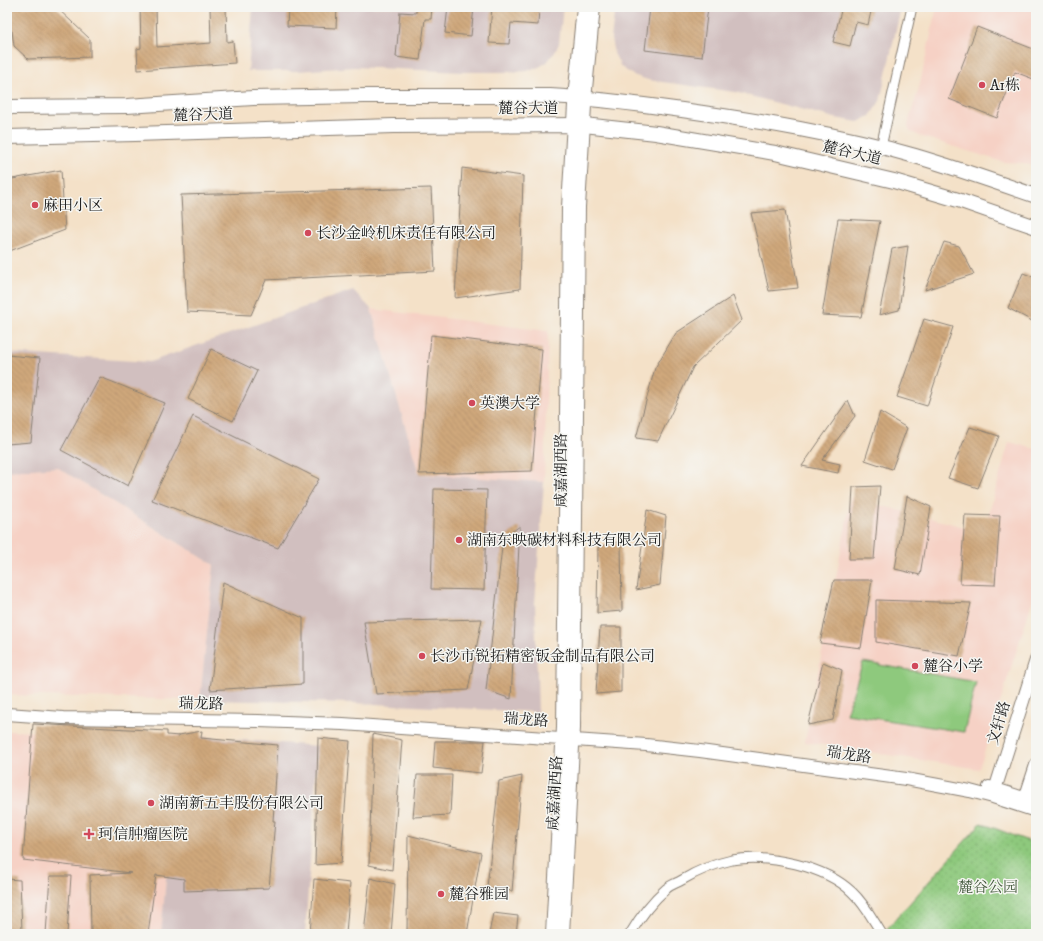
<svg xmlns="http://www.w3.org/2000/svg" width="1043" height="941" viewBox="0 0 1043 941" font-family="'IM FELL DW Pica','Noto Serif SC',serif">
<defs>
<pattern id="park-dots" width="8" height="8" patternUnits="userSpaceOnUse"><rect width="8" height="8" fill="#8ec97d"/><path d="M2 2h.1M6 6h.1" fill="none" stroke="#7aac6b" stroke-width="1.8" stroke-linecap="round"/></pattern>
<pattern id="building-back-hatch" width="6" height="6" patternUnits="userSpaceOnUse"><rect width="6" height="6" fill="#cfa77b"/><path d="M-1 5l2 2M0 0l6 6M5-1l2 2" fill="none" stroke="#b18f6a"/></pattern>
</defs>
<rect width="100%" height="100%" fill="#f6f6f2"/>
<filter id="ink" filterUnits="userSpaceOnUse"><feTurbulence type="fractalNoise" baseFrequency=".025" numOctaves="2"/><feDisplacementMap in="SourceGraphic" scale="8" xChannelSelector="R" yChannelSelector="G"/><feConvolveMatrix kernelMatrix="1 2 1 2 8 2 1 2 1" color-interpolation-filters="sRGB"/></filter>
<filter id="wash" filterUnits="userSpaceOnUse"><feTurbulence type="fractalNoise" baseFrequency=".012" numOctaves="4" result="noise"/><feDisplacementMap in="SourceGraphic" scale="16" xChannelSelector="R" yChannelSelector="G"/><feGaussianBlur stdDeviation="0.9" result="paint"/><feColorMatrix in="noise" values="0 0 0 0 0 0 0 0 0 0 0 0 0 0 0 0 0 1.4 0 .05"/><feComposite in="paint" operator="in"/></filter>
<g filter="url(#wash)">
<rect width="100%" height="100%" fill="#f4e1c8"/>
<!-- built -->
<path fill="#f6d1c5" d="M937 7H1036V167L1023 163 1003 162 920 136 910 131 908 127 909 120 919 88Z
M371 309 548 331 544 482 419 474Z
M1009 442 1036 449V589L979 769 805 742 851 498 984 532Z
M57 467 214 565 200 700 7 695V471Z
M7 731 179 735 161 934H7Z"/>
<!-- industrial -->
<path fill="#d1bfbf" d="M253 7H563L559 43 555 52 547 62 539 67 526 71 514 72H463L354 67 298 71H248Z
M615 7H901L880 101 870 116 858 122 835 118 735 92 648 80 633 75 621 67 614 53 611 39Z
M353 290 371 309 419 474 544 482 535 603 538 712 354 703 200 700 214 565 57 467 7 471V353L150 362Z
M179 735 318 746 305 934H161Z"/>
<!-- park -->
<path fill="url(#park-dots)" stroke="#55724c" d="M981 823 1036 844V934H887L886 930Z"/>
<!-- pitch -->
<path fill="#8ec97d" stroke="#55724c" d="M863 662 976 682 964 732 846 714Z"/>
<g id="blocks">
<!-- building -->
<path fill="url(#building-back-hatch)" d="M7 7H56L90 39V57L28 59 14 46 12 31 7 27Z
M140 7H156L157 47 211 43 210 7H226L227 42 233 41 235 63 138 70 137 49 141 48Z
M288 7H337L336 28 287 26Z
M416 7H432L431 19H425L420 60 396 57 400 12 416 13Z
M448 7H474L471 36 445 33Z
M492 7H539L538 25 511 23 509 44 489 43Z
M650 7H708L702 57 645 50Z
M842 7H872L868 25 856 22 850 46 833 42Z
M977 27 1036 50V80L1015 72 997 118 949 99Z
M462 168 523 176 520 289 455 298Z
M61 170 65 230 7 252V180Z
M431 188 435 271 266 280 251 315 187 312 181 195Z
M785 210 798 288 769 291 751 213Z
M838 219 880 221 861 317 822 315Z
M944 242 959 246 974 274 925 290Z
M908 246 899 310 879 315 892 249Z
M1023 273 1036 278V312L1032 321 1008 308Z
M733 296 742 320 693 367 658 441 636 438 655 368 676 333Z
M924 319 953 327 927 406 897 397Z
M431 335 542 349 532 471 419 474Z
M211 349 257 371 233 421 188 399Z
M7 355 40 358 31 442 7 444Z
M100 377 165 403 128 486 61 450Z
M848 400 855 416 822 460 840 464 838 473 802 466Z
M880 412 907 428 892 469 865 460Z
M193 416 319 479 278 548 152 500Z
M970 427 999 436 978 488 948 478Z
M880 486 874 559H849L853 487Z
M434 489 487 490 484 590 431 589Z
M907 496 931 507 920 575 895 569Z
M647 510 666 516 660 585 636 590Z
M965 515 1000 516 995 585 960 584Z
M520 526 511 699 486 690 503 538Z
M621 541 622 611 597 613 598 547Z
M834 580H872L861 648 820 643Z
M223 582 303 618V684L210 690Z
M876 600 971 603 959 656 876 642Z
M482 619 468 690 376 694 364 622Z
M600 627H621V692L596 694Z
M823 662 842 670 833 720 808 725Z
M33 724 167 731V735L179 736V735L202 731 201 738 278 745 273 821H275L269 888 184 891V879L156 875 148 934H91L90 875 131 873 23 860Z
M373 734 402 740 392 870 369 865Z
M318 738 350 741 341 863 315 865Z
M435 741H485L481 773 433 768Z
M417 775H452L450 815 413 817Z
M522 776 512 891 487 887 499 781Z
M408 835 481 853 467 934H407Z
M50 876H71L67 934H46Z
M370 878 395 884 391 934H364Z
M7 879 20 880 22 931 7 933Z
M314 879 350 883 346 934H310Z
M493 913 518 916 516 934H489Z"/>
</g>
</g>
<g filter="url(#ink)">
<use href="#blocks" fill-opacity="0" stroke="#887e72" stroke-width="1"/>
<g fill="none" stroke-linecap="round" stroke-linejoin="round">
<!-- street casing -->
<g stroke="#887e72" stroke-width="11">
<path id="street" d="M881 147 912 7
M630 934C640 917 651 902 666 889 670 885 677 883 682 880 697 871 714 864 732 860 769 854 825 866 852 892 865 904 873 920 882 934"/>
</g>
<!-- secondary casing -->
<g stroke="#887e72" stroke-width="14">
<path id="secondary" d="M7 714 63 718 258 721 343 724 646 745 700 751 906 779 970 791 993 797 1036 811
M989 787 1036 802
M993 796 1036 660
M1023 805 1036 765
M552 934 563 727 568 207 575 88 583 7
M563 934 574 728 579 207 586 89 594 7"/>
</g>
<!-- primary casing -->
<g stroke="#887e72" stroke-width="16">
<path id="primary" d="M7 107 127 106 253 98 365 96H550C594 98 638 104 682 110 760 121 839 134 915 156 956 168 996 182 1036 196
M7 137 135 134 393 126 584 125 656 133 775 153 894 181 958 200 1036 227"/>
</g>
<!-- street -->
<use href="#street" stroke="#fff" stroke-width="9"/>
<!-- secondary -->
<use href="#secondary" stroke="#fff" stroke-width="12"/>
<!-- primary -->
<use href="#primary" stroke="#fff" stroke-width="14"/>
</g>
</g>
<!-- markers -->
<g fill="#d1495b" stroke="#f6f6f2" stroke-width="1.5">
<circle cx="982" cy="85" r="4"/>
<circle cx="35" cy="205" r="4"/>
<circle cx="308" cy="233" r="4"/>
<circle cx="472" cy="403" r="4"/>
<circle cx="459" cy="540" r="4"/>
<circle cx="422" cy="656" r="4"/>
<circle cx="915" cy="666" r="4"/>
<circle cx="151" cy="803" r="4"/>
<path d="M87 828h4v4h4v4h-4v4h-4v-4h-4v-4h4z"/>
<circle cx="441" cy="894" r="4"/>
</g>
<g text-anchor="middle" dominant-baseline="central" stroke-width="3" stroke-linejoin="round" paint-order="stroke">
<!-- poi labels -->
<g font-size="15" fill="#1c1c1c" stroke="#f6f6f2" text-anchor="start">
<text x="990" y="85">A1栋</text>
<text x="43" y="205">麻田小区</text>
<text x="316" y="233">长沙金岭机床责任有限公司</text>
<text x="480" y="403">英澳大学</text>
<text x="467" y="540">湖南东映碳材料科技有限公司</text>
<text x="430" y="656">长沙市锐拓精密钣金制品有限公司</text>
<text x="923" y="666">麓谷小学</text>
<text x="159" y="803">湖南新五丰股份有限公司</text>
<text x="98" y="834">珂信肿瘤医院</text>
<text x="449" y="894">麓谷雅园</text>
</g>
<!-- street labels -->
<g font-size="15" fill="#1c1c1c" stroke="#f6f6f2">
<text x="528" y="108">麓谷大道</text>
<text transform="translate(203 115) rotate(-2)">麓谷大道</text>
<text transform="translate(852 153) rotate(13)">麓谷大道</text>
<text transform="translate(561 470) rotate(-90)">咸嘉湖西路</text>
<text transform="translate(201 704) rotate(1)">瑞龙路</text>
<text transform="translate(526 720) rotate(4)">瑞龙路</text>
<text transform="translate(999 723) rotate(-73)">文轩路</text>
<text transform="translate(849 755) rotate(8)">瑞龙路</text>
<text transform="translate(555 793) rotate(-87)">咸嘉湖西路</text>
</g>
<!-- park labels -->
<g font-size="15" fill="#44593e" stroke="#f6f6f2">
<text x="988" y="887">麓谷公园</text>
</g>
</g>
<!-- margin -->
<rect width="1043" height="941" fill="none" stroke="#f6f6f2" stroke-width="24"/>
</svg>
